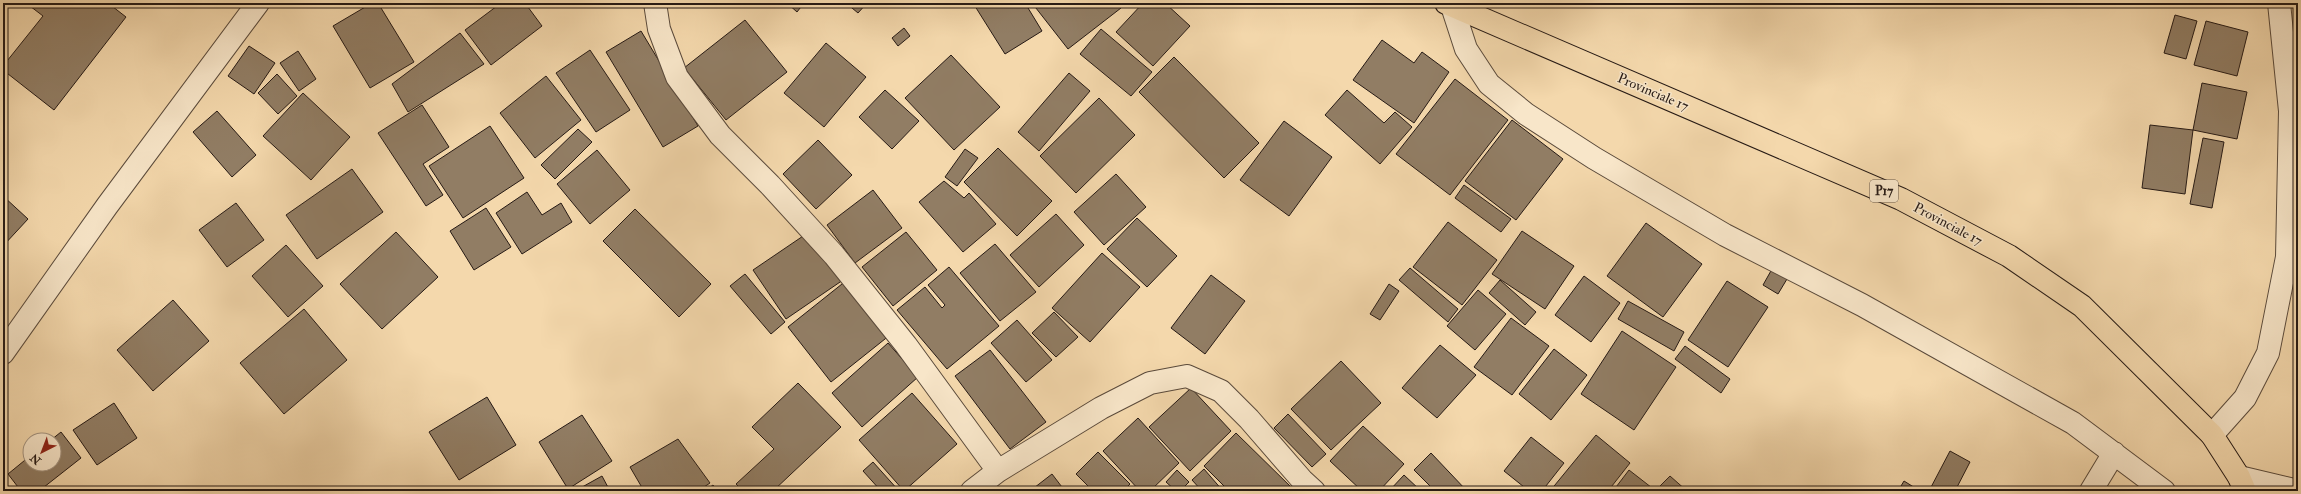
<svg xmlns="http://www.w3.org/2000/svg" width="2301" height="494" viewBox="0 0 2301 494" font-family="'IM FELL Double Pica',serif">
<rect width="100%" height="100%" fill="#f4d8ac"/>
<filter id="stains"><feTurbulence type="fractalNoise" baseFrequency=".005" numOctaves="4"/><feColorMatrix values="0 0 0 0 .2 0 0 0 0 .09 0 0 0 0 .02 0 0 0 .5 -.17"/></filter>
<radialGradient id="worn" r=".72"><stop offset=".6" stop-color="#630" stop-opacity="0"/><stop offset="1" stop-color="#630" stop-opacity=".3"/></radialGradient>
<!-- building -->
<path fill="#917d64" stroke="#261a15" d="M26 3H108L126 17 54 110 3 70V66L43 16Z
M372 3H378L414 62 370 88 333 26Z
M501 3H525L542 26 491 65 465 30Z
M787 3H804L797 12Z
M846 3H867L858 13Z
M973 3H1025L1042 31 1005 54Z
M1032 3H1117L1121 8 1068 49Z
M1143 3H1165L1190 26 1153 66 1116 32Z
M2175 15 2197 21 2186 59 2164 53Z
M745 20 787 72 726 120 684 68Z
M2206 21 2248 32 2237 76 2194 65Z
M904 28 910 36 898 46 892 38Z
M1101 29 1152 72 1131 96 1080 54Z
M641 31 698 126 663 147 606 52Z
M460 33 484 64 408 112 392 84Z
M1382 40 1414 63 1422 52 1449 72 1414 123 1353 80Z
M826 43 866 77 824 127 784 93Z
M249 46 275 63 254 94 228 76Z
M590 50 630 110 596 132 556 73Z
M298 51 316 79 299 91 280 63Z
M951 55 1000 107 954 150 905 98Z
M1174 57 1259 143 1224 178 1139 92Z
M1069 73 1090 91 1039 151 1018 132Z
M277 74 297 96 278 114 258 93Z
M546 76 581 120 535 158 500 113Z
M1455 79 1508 120 1450 195 1396 154Z
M2202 83 2247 92 2237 139 2193 130Z
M885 90 919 121 892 149 859 117Z
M1347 90 1384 123 1395 112 1412 127 1380 164 1325 115Z
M303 93 350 137 311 180 263 136Z
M1099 98 1135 135 1076 193 1040 156Z
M422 105 449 147 423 164 443 195 426 206 378 133Z
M217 111 256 155 232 177 193 132Z
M1512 120 1563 159 1516 220 1465 181Z
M1284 121 1332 157 1289 216 1240 180Z
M2150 125 2193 130 2185 194 2142 188Z
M490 126 524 178 463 218 429 166Z
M578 129 592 142 555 179 541 165Z
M2203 138 2224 142 2212 208 2190 204Z
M818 140 852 175 816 209 783 174Z
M998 148 1052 201 1017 236 964 182Z
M965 149 978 158 957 186 945 177Z
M597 150 630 190 590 224 557 184Z
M352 169 383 212 317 259 286 215Z
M1116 174 1146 207 1104 245 1074 212Z
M944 181 964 198 969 193 996 224 963 252 919 202Z
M1464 185 1511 219 1501 232 1455 198Z
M873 190 902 228 855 263 827 225Z
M527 192 542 215 561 203 572 222 522 254 496 213Z
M3 196 28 219 3 246Z
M236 203 264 240 227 267 199 230Z
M486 208 511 247 474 270 450 231Z
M635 209 711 284 679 317 603 241Z
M1056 214 1084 245 1039 287 1010 255Z
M1137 218 1177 256 1147 287 1107 249Z
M1448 222 1497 260 1462 305 1413 267Z
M1646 223 1702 264 1663 317 1607 276Z
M1522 231 1574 266 1545 309 1492 274Z
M396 232 438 277 382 329 340 284Z
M809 232 843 280 786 319 753 270Z
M906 232 937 270 893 306 862 267Z
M995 244 1036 292 1000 321 960 273Z
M286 245 323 286 288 317 252 276Z
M1102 253 1140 287 1090 342 1052 308Z
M949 267 999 326 947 369 897 310 925 287 942 308 945 305 928 285Z
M1410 268 1458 309 1448 322 1399 280Z
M1772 269 1787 279 1778 294 1763 285Z
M745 274 785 322 771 334 730 286Z
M1211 275 1245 301 1205 354 1171 328Z
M1584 276 1620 303 1591 342 1555 315Z
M847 280 890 335 831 382 788 327Z
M1500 280 1536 312 1525 325 1489 293Z
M1727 281 1768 307 1728 367 1688 340Z
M1389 284 1399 291 1380 320 1370 314Z
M1478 290 1506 314 1475 350 1447 326Z
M173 300 209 341 153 391 117 350Z
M1628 301 1684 332 1674 351 1618 319Z
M304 309 347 360 284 414 240 363Z
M1054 312 1078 337 1056 357 1032 333Z
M1511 318 1549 346 1512 395 1474 367Z
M1017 320 1052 360 1026 382 991 343Z
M1622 331 1676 367 1634 430 1581 394Z
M888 343 918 377 862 427 832 393Z
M1440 345 1476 375 1437 418 1402 388Z
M1685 346 1730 379 1721 393 1675 359Z
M1554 349 1587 375 1551 420 1519 394Z
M990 350 1046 422 1010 449 955 376Z
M1341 361 1381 403 1331 450 1291 409Z
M798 383 841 427 773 491H743L736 484 774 449 752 427Z
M1191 388 1231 431 1190 471 1149 427Z
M912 393 957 444 904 491 859 440Z
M487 397 516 445 459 480 429 432Z
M114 403 137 438 97 465 73 430Z
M1288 414 1326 454 1312 467 1274 428Z
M582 415 612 461 568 489 539 442Z
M1138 418 1179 463 1150 491H1140L1103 451Z
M1363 426 1404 464 1379 491H1362L1330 461Z
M61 432 81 458 39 491H21L8 474 30 456V464H54V440H51Z
M1236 433 1292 488 1289 491H1229L1204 466Z
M1596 435 1630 463 1608 491H1550Z
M1531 437 1564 463 1542 491H1529L1504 471Z
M678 439 710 483 698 491H644L630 467Z
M1950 451 1970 462 1955 491H1929Z
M1098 452 1130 484 1123 491H1093L1076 474Z
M1431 453 1467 491H1435L1414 470Z
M873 462 899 491H881L863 471Z
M1204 469 1223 491H1202L1192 480Z
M1177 470 1189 482 1180 491H1176L1166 482Z
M1629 470 1656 491H1613Z
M1052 474 1065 491H1030Z
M1404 475 1421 491H1389Z
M602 476 610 491H575Z
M1670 476 1687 491H1665L1660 486Z
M1904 481 1920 491H1898Z
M713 485 718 491H705Z
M1352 486 1356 491H1346Z
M1485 486 1490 491H1481Z"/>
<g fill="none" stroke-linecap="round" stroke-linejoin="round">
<!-- minor casing -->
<g stroke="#5a4a3b" stroke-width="24">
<path id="minor" d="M655 3 659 29 677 77 720 135 770 185 834 255 906 345 998 471
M1452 6 1466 49 1489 84 1526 114 1594 158 1725 235 1862 305 2073 423 2164 491
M3 353 107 206 258 3
M2212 435 2245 398 2268 353 2287 257 2290 111 2279 3
M2239 477 2298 491
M972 491 998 471 1101 408 1150 383 1187 376 1221 391 1249 419 1302 480 1314 491
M2091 491 2114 453"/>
</g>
<!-- major casing -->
<g stroke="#261a15" stroke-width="24">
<path id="major" d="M1446 3 1901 199 2009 256 2082 306 2212 435 2239 477 2245 491"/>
</g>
<!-- minor -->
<use href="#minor" stroke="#f8e6c9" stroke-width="22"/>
<!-- major -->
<use href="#major" stroke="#f4d8ac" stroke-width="22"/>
</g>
<g text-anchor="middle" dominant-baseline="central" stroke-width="3" stroke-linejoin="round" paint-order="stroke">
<!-- shield labels -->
<rect fill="#f8e6c9" stroke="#65574b" stroke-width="1" x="1870" y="180" width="28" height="22" rx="3"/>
<g font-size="13" font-weight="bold" fill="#261a15">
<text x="1884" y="191">P17</text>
</g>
<!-- street labels -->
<g font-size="14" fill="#261a15" stroke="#f8e6c9">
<text transform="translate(1653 92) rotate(23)">Provinciale 17</text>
<text transform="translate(1948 224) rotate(28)">Provinciale 17</text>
</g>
</g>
<!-- margin -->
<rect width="2301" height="494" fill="none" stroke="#f4d8ac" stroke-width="16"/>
<rect x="4" y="4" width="2293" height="486" fill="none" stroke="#261a15" stroke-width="2"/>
<rect x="8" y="8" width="2285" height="478" fill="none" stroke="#261a15"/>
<!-- north arrow -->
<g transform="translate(42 452) rotate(222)"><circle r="19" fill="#f8e6c9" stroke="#a49481"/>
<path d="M0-3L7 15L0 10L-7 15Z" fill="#8f2418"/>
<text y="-6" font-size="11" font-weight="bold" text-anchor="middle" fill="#261a15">N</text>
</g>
<rect width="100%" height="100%" filter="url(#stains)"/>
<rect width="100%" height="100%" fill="url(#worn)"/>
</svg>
